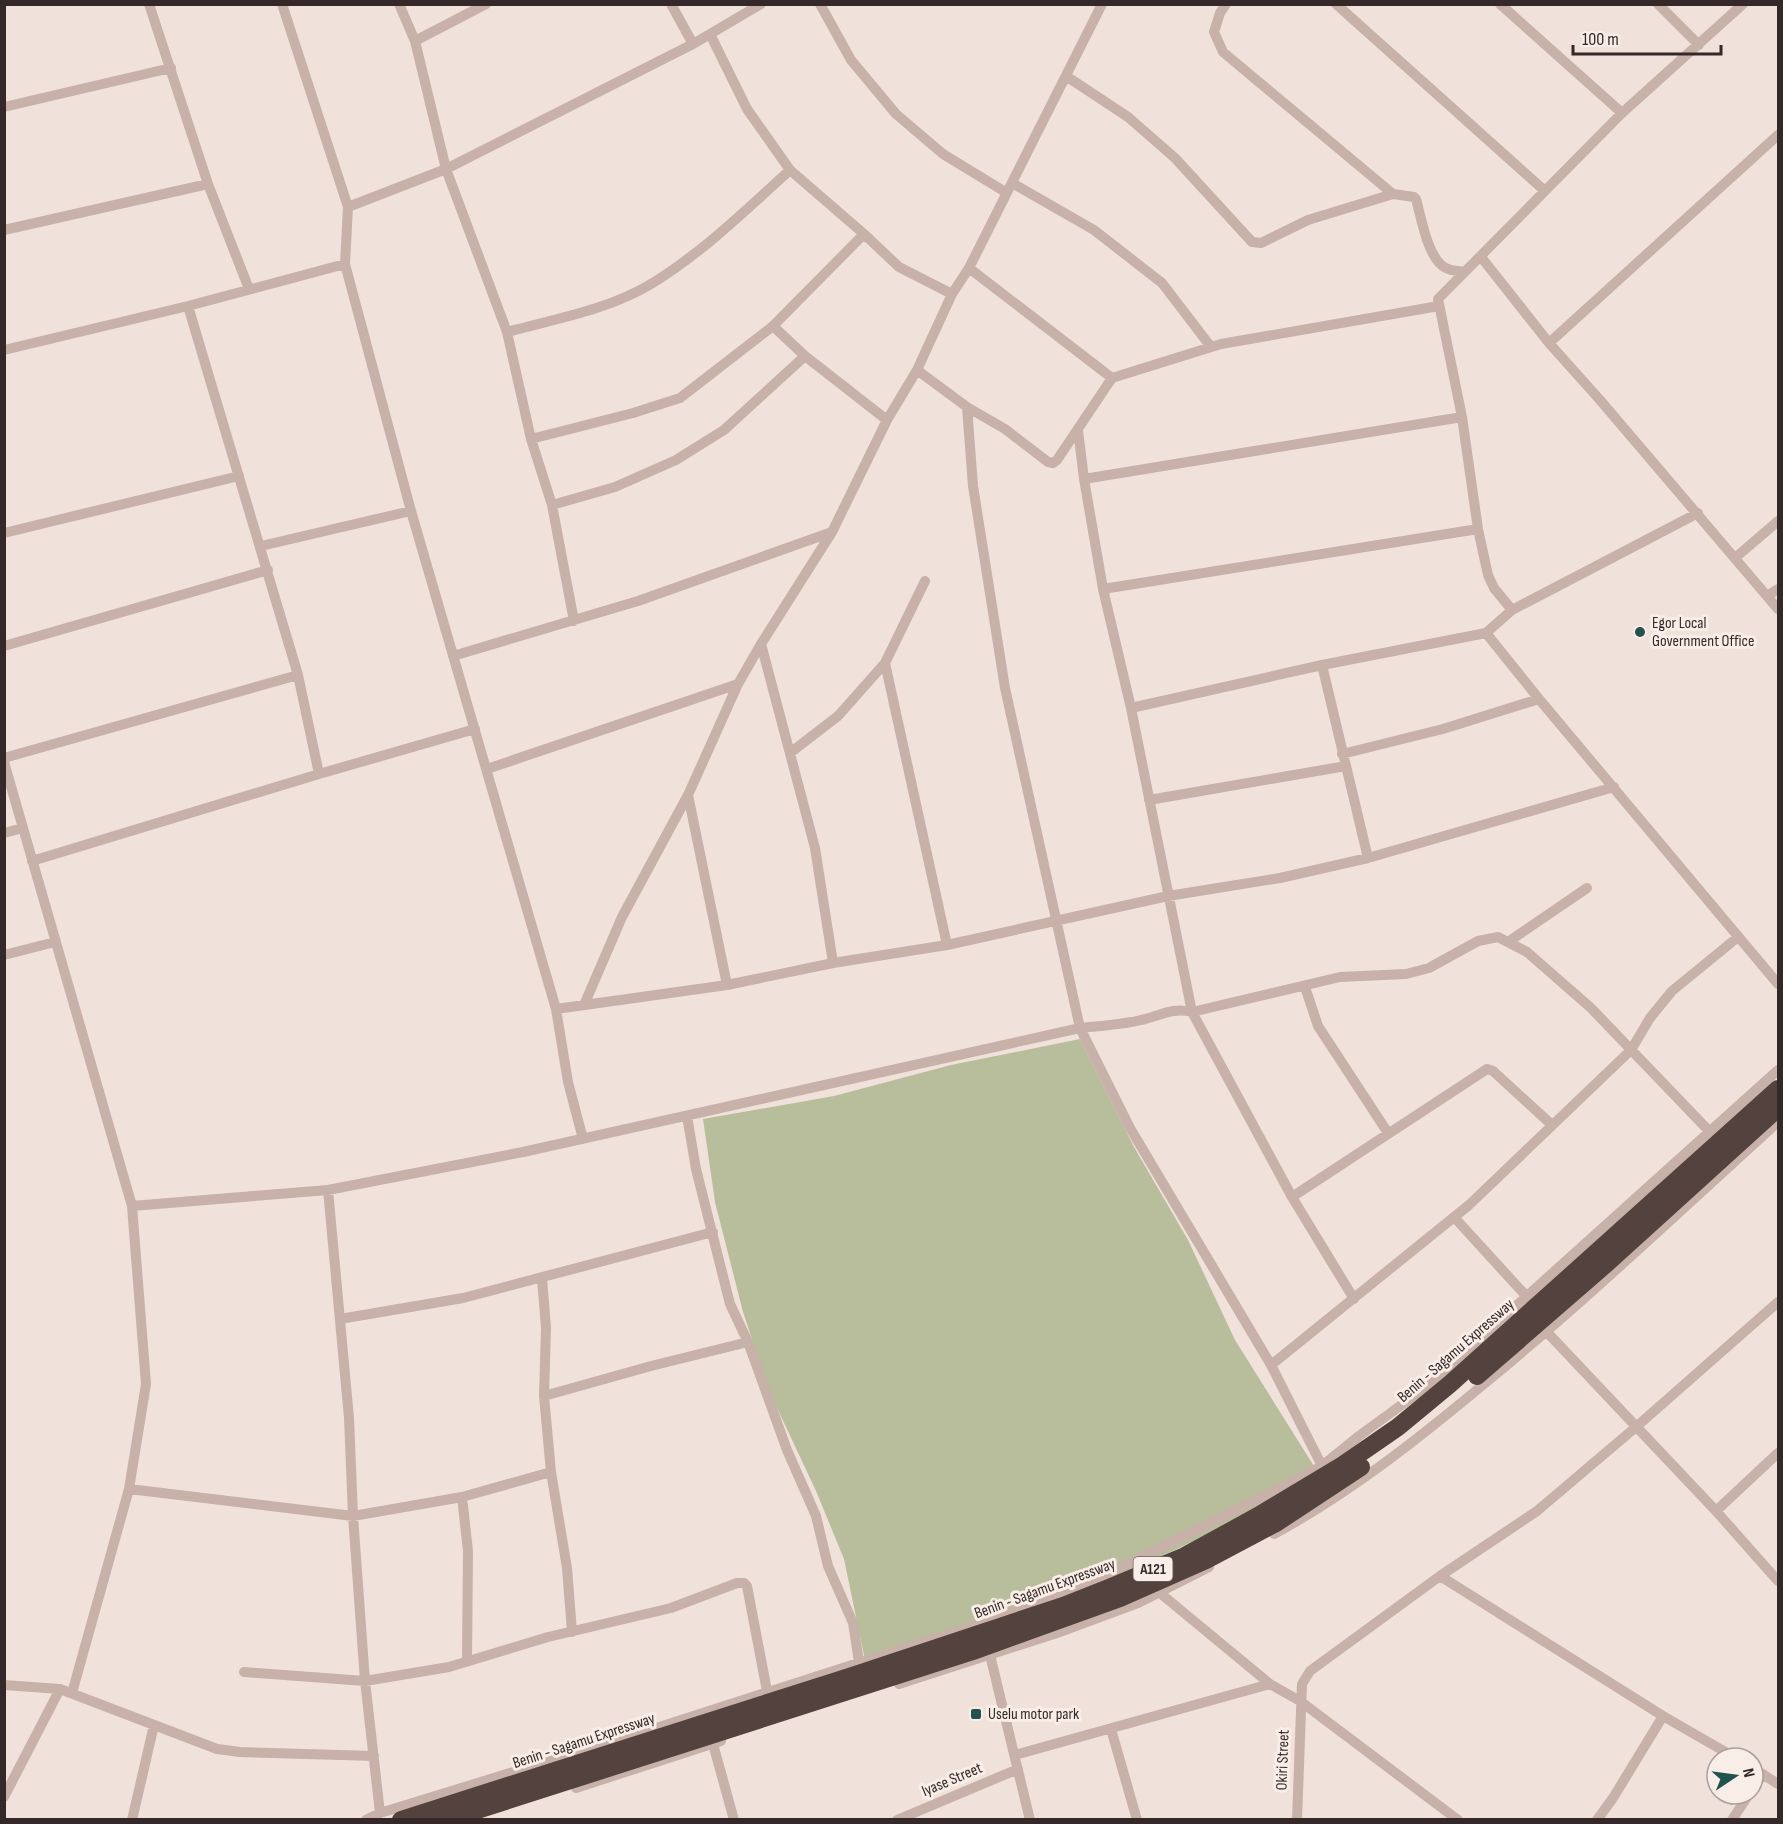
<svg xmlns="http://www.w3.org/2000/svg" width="1783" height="1824" viewBox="0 0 1783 1824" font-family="'Sofia Sans Condensed',sans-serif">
<rect width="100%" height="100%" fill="#f0e2db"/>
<!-- green -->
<path fill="#b8bd9c" d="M1080 1039 1134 1147 1188 1240 1235 1340 1317 1471C1252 1513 1183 1549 1111 1578 1031 1610 947 1636 866 1665L844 1559 816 1491 770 1393 743 1312 715 1202 703 1119 834 1096 951 1065Z"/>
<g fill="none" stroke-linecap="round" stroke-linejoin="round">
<!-- street -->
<path stroke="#c7b1a8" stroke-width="10" d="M149 4 208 184 249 289
M282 4 348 207 345 264 411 511 556 1009 568 1082 583 1139
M399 4 415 41 446 169 507 332 531 439 552 505 574 621
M671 4 693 44
M820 4 851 60 896 114 943 154 1007 193
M1226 4 1220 13 1214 32 1223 52 1393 194
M1336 4 1545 191
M1500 4 1622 113
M1658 4 1699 45
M710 34 747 109 790 170 864 234 899 267 952 294
M415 41 486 4
M1066 76 1128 117 1175 158 1252 242 1261 243 1308 220 1393 194 1414 197 1416 199C1421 217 1428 260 1446 268 1451 271 1459 271 1465 272
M4 107 171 68
M1012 183 1094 230 1162 283 1211 347
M348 207 446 169 693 44 761 4
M4 230 208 184
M1481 257 1549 343 1600 400 1778 609
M969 268 1112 378 1221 344 1439 306
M188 306 298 675 319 774
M507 332C555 319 608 310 651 284 702 253 746 210 790 170
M1549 343 1778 135
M4 350 188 306 345 264
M805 356 887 420
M917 370 967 407 1005 429 1048 462 1053 463 1057 460 1112 378
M967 407 973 486 1005 688 1080 1028 1130 1128 1271 1365 1322 1466
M1078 430 1084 479 1462 417
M531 439 633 413 680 398 773 326 864 234
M1084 479 1103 589 1131 708 1322 665 1486 633 1512 610 1698 513
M552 505 615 487 676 460 724 430 805 356 773 326
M4 533 239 476
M261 546 411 511
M1735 558 1778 521
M1103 589 1478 529
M1767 596 1778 589
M1512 610 1494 588 1488 575 1478 529 1462 417 1438 299 1622 113 1743 4
M1486 633 1539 699 1778 984
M761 644 815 848 833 963
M4 646 268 570
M453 656 638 601 832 532
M885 663 947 945
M1322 665 1368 858
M1131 708 1192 1012 1292 1197 1354 1299
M790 753 838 716 885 663 925 581
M1342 754 1443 729 1539 699
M4 758 298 675
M4 762 132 1206 146 1384 129 1489 72 1693
M487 769 738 684
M688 795 727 985
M1149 800 1346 766
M4 833 23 828
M32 861 319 774 475 729
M1508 942 1587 888
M4 955 55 942
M1305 987 1318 1026 1388 1133
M584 1005 622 917 688 795 738 684 761 644 832 532 887 420 917 370 952 294 969 268 1102 4
M556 1009 727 985 833 963 947 945 1168 896 1280 878 1368 858 1614 787
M687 1116 696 1169 730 1304 748 1342 787 1450 816 1516 828 1566 853 1623 859 1662
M328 1190 349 1418 353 1516 365 1681 380 1813
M1292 1197 1487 1069 1493 1071 1552 1125
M132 1206 328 1190 523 1152 1080 1028C1100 1026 1121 1025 1141 1020 1160 1016 1172 1007 1192 1012L1340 977 1406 974 1429 968 1478 941 1498 937 1527 952 1591 1008 1710 1132
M1454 1217 1527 1297
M542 1278 546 1328 544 1396 551 1472 567 1568 572 1632
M340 1319 463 1298 713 1232
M1544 1329 1716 1511 1778 1581
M1271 1365 1469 1205 1631 1050 1650 1018 1672 991 1738 937
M544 1396 651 1366 748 1342
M129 1489 353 1516 462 1497 551 1472
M462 1497 468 1551 467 1661
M1716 1511 1778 1453
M1274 1534C1350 1493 1418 1439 1484 1384 1585 1301 1681 1210 1778 1122
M1440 1576 1663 1716 1736 1758
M1160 1593 1270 1684 1300 1701 1458 1820
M990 1655 1030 1820
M244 1672 365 1681 449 1667 548 1637 671 1608 737 1583H744L747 1586 767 1691
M899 1684 1057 1633 1138 1603 1209 1567
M4 1685 60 1689 217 1749 240 1752 374 1756
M1111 1729 1137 1820
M713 1744 734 1820
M1015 1755 1270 1684
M1753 1768 1778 1784
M576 1788 721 1741
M1753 1788 1763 1774
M4 1797 60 1689
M132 1820 154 1725
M366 1820 380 1813 650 1730 995 1619 1092 1582 1282 1487 1322 1466 1359 1436 1426 1387 1778 1070
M897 1820 1018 1769
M1297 1820 1302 1684 1310 1671 1440 1576 1537 1511 1636 1427 1778 1302
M1597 1820 1613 1798 1663 1716
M1732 1820 1749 1794"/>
<!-- highway -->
<path stroke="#54423f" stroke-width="18" d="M1477 1376 1606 1264 1778 1108
M401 1820 849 1677 1063 1606 1111 1587 1185 1556 1258 1516 1343 1465 1398 1427 1450 1384 1778 1089
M446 1820 973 1651 1120 1598 1206 1560 1276 1523 1361 1467"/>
</g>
<!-- markers -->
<g fill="#21524d" stroke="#f8ede7" stroke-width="2">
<circle cx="1640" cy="632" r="6"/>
<rect x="970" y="1708" width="12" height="12" rx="3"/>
</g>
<g text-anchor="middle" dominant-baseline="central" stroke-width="6" stroke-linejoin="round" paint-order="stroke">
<!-- shield labels -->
<rect fill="#f8ede7" stroke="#6f6461" stroke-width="1.5" x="1133.5" y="1557" width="39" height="24" rx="4.5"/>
<g font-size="15" font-weight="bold" fill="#342928">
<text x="1153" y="1569">A121</text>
</g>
<!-- poi labels -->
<g font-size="16" fill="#342928" stroke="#f8ede7" text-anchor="start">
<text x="1652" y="623">Egor Local<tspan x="1652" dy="18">Government Office</tspan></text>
<text x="988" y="1714">Uselu motor park</text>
</g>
<!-- street labels -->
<g font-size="16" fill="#342928" stroke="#f8ede7">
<text transform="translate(1456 1351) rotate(-41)">Benin - Sagamu Expressway</text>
<text transform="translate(1045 1589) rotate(-20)">Benin - Sagamu Expressway</text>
<text transform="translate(584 1741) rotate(-18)">Benin - Sagamu Expressway</text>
<text transform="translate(1283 1760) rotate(-88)">Okiri Street</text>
<text transform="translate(952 1780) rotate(-23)">Iyase Street</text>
</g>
</g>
<!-- border -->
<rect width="1783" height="1824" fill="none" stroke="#342928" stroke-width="12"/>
<!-- north arrow -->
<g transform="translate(1735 1776) rotate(77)"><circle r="28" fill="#f8ede7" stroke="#aa9f9b" stroke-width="1.5"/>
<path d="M0-4.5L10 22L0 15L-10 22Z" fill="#21524d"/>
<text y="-9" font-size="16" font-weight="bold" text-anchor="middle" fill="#342928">N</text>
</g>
<!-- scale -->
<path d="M1573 45v9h148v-9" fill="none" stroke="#342928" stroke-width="3"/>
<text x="1582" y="45" font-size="18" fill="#342928" stroke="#f8ede7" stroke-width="4.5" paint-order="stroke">100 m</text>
</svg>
